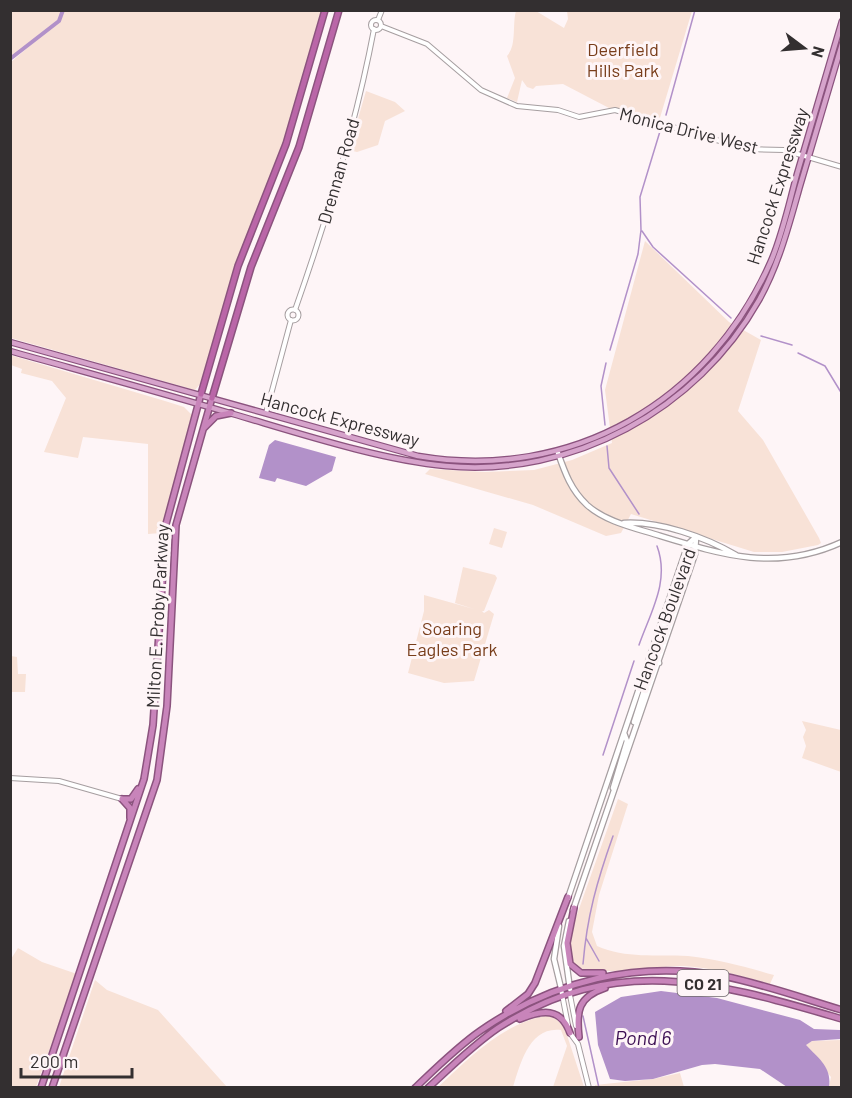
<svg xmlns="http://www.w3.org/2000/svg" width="852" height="1098" viewBox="0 0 852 1098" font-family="Barlow,sans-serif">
<rect width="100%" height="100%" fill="#fef5f7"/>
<!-- green -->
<path fill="#f8e2d7" d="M10 11H322L285 137 244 243 200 384 195 390 11 338V62L60 20 11 59Z
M516 11H536L564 28 568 19 567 11H692L659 121 609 108 563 84 536 86 533 89 527 87 522 80 517 102 507 98 515 78 507 56C517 45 512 25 516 11Z
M366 91 395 102 405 111 385 121 378 145 357 152 349 150Z
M645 241 729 322 761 340 738 411 763 440 819 538 821 543 818 545 782 552H754L631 514 621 533 606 536 533 505 425 474 430 469 485 472 534 470 572 460 612 443 605 390Z
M10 355 165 401 184 407 193 416 161 533 148 534V444L83 437 78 458 44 452 66 398 52 381 21 373 22 369 11 365Z
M494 528 507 532 502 548 489 544Z
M463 567 495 575 497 578 484 611H482L484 613 489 610 494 614 474 681 444 683 408 673 424 611V595L474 609 455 603Z
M11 656 17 657 18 674H26L25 692H11Z
M802 721 841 730V772L802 758 806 746 803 737 806 730Z
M618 799 628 804 599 895 592 932 597 946C626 959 656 954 688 956 718 959 745 967 774 975L770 984C742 976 714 968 684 966 656 965 596 978 575 966L571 960 569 937Z
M18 948 42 962 77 974 36 1087 11 1088V959Z
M95 980 107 990 158 1010 227 1087H59Z
M551 1015 564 1026 584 1087H553L567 1046 561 1030C529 1026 520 1065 513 1087L437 1088C469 1058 504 1021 551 1015Z
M841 1040V1087H829L831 1077 805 1045 812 1041Z
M680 1073 684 1087 595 1088V1085L653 1079Z"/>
<!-- water -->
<path fill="#b291c9" d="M275 440 336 457 332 471 306 486 277 478 275 482 259 478 269 445Z
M661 991 717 998 800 1020 814 1029 840 1030V1039L812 1041 806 1045C819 1059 832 1067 829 1087H787L760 1069 715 1064 702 1065 653 1079 625 1081 610 1079 598 1045 595 1012 621 997Z"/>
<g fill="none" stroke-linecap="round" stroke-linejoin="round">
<!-- stream -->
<path stroke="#b291c9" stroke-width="1.5" d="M666 115 695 10
M642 231 653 247 731 318
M761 336 792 345
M610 350 638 254 641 230 640 197 661 128
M798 353 825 366 842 394
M605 425 601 386 606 363
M607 446 609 468 639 514
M639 645C651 611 670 581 657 546
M603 755 634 661
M586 938 599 961
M583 964C587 916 597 881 613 836
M583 1016 599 1088"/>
<!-- canal -->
<path stroke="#b291c9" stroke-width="4" d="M10 59 59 21 63 10"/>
<!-- tertiary casing -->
<g stroke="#a69ea0" stroke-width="6">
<path id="tertiary" d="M371 25a5 5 0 1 1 10 0a5 5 0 1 1-10 0Z
M378 20 382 10
M381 26 427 44 481 90 517 106 558 110 579 117 615 110 747 149 784 150 842 167
M287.5 315a5.5 5.5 0 1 1 11 0a5.5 5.5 0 1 1-11 0Z
M295 310C327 219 356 124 374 29
M266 413 291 320
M10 778 59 781 122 799
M561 989 568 1025
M570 995 576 1026
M570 1033 578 1044 589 1088"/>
</g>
<!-- secondary casing -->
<g stroke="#a69ea0" stroke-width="7">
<path id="secondary" d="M558 453C565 473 571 490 587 505 605 521 631 527 654 534 719 554 775 573 842 542
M624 523C660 521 705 537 736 555
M659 663 656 653 669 610
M634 722 651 669 649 659
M613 788 627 741 624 733
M568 898 688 544 696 537
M573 910 695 554 696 537
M569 921 564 946 570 989
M559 926 554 959 561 988"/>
</g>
<!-- primary casing -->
<g stroke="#8b537e" stroke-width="7">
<path id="primary" d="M10 342 418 456C572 482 709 402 771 261 783 233 789 203 797 174 812 123 827 72 842 21
M10 351C85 372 159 392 233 414 298 433 380 460 446 466 572 478 697 410 759 300 779 264 789 225 800 186 814 139 828 91 842 44"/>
</g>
<!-- trunk casing -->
<g stroke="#8b537e" stroke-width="8">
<path id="trunk" d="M204 428 216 416 231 413
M122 799H131L138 789
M122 799 130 808V818
M574 908 567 943 570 964 581 973H603
M506 1011 528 994 535 983 568 897
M520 1019C542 1010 561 1007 570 1033
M579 1037C576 1011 578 997 605 988
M41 1088 144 779 153 725 166 524 201 394
M52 1088 157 780 167 706 176 525 212 398
M415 1088C436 1068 457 1047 480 1031 552 981 637 960 723 976 763 984 802 998 842 1010
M428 1088C451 1067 473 1045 498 1028 617 951 718 983 842 1019"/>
</g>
<!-- motorway casing -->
<g stroke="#8b537e" stroke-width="8">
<path id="motorway" d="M201 394 238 266 286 144 325 10
M212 398 251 267 299 147 339 10"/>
</g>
<!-- tertiary -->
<use href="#tertiary" stroke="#fff" stroke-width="4"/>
<!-- secondary -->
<use href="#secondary" stroke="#fff" stroke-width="4.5"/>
<!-- primary -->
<use href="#primary" stroke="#d6a3cb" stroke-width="4.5"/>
<!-- trunk -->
<use href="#trunk" stroke="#c884ba" stroke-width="5"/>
<!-- motorway -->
<use href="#motorway" stroke="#ba66a8" stroke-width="5"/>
</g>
<g text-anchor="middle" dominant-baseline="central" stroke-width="6" stroke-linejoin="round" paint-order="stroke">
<!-- shield labels -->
<rect fill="#fef5f7" stroke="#706a6c" stroke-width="1.5" x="677.5" y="970" width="51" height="26" rx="4.5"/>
<g font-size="16" font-weight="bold" fill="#332f30">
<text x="703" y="983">CO 21</text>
</g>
<!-- park labels -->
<g font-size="18" fill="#783d1a" stroke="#fef5f7">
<text x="623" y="49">Deerfield<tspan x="623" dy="21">Hills Park</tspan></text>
<text x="452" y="628">Soaring<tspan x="452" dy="21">Eagles Park</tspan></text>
</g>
<!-- street labels -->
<g font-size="18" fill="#332f30" stroke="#fef5f7">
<text transform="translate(689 130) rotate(14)">Monica Drive West</text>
<text transform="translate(338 171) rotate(-74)">Drennan Road</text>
<text transform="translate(777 186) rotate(-72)">Hancock Expressway</text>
<text transform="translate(340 419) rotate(15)">Hancock Expressway</text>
<text transform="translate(157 616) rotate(-87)">Milton E. Proby Parkway</text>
<text transform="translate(664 619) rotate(-70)">Hancock Boulevard</text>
</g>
<!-- water labels -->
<g font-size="20" font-style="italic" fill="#3d1054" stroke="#fef5f7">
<text x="643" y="1037">Pond 6</text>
</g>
</g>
<!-- border -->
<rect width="852" height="1098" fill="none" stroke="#332f30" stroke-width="24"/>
<!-- north arrow -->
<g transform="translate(804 48) rotate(106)" stroke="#fef5f7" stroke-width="4.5" paint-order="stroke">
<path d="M0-4.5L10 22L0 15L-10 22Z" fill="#332f30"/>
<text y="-9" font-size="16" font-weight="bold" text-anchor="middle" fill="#332f30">N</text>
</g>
<!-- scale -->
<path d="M21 1068v9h111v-9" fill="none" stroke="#332f30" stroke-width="3"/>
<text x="30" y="1068" font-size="18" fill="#332f30" stroke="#fef5f7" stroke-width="4.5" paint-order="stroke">200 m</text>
</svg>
